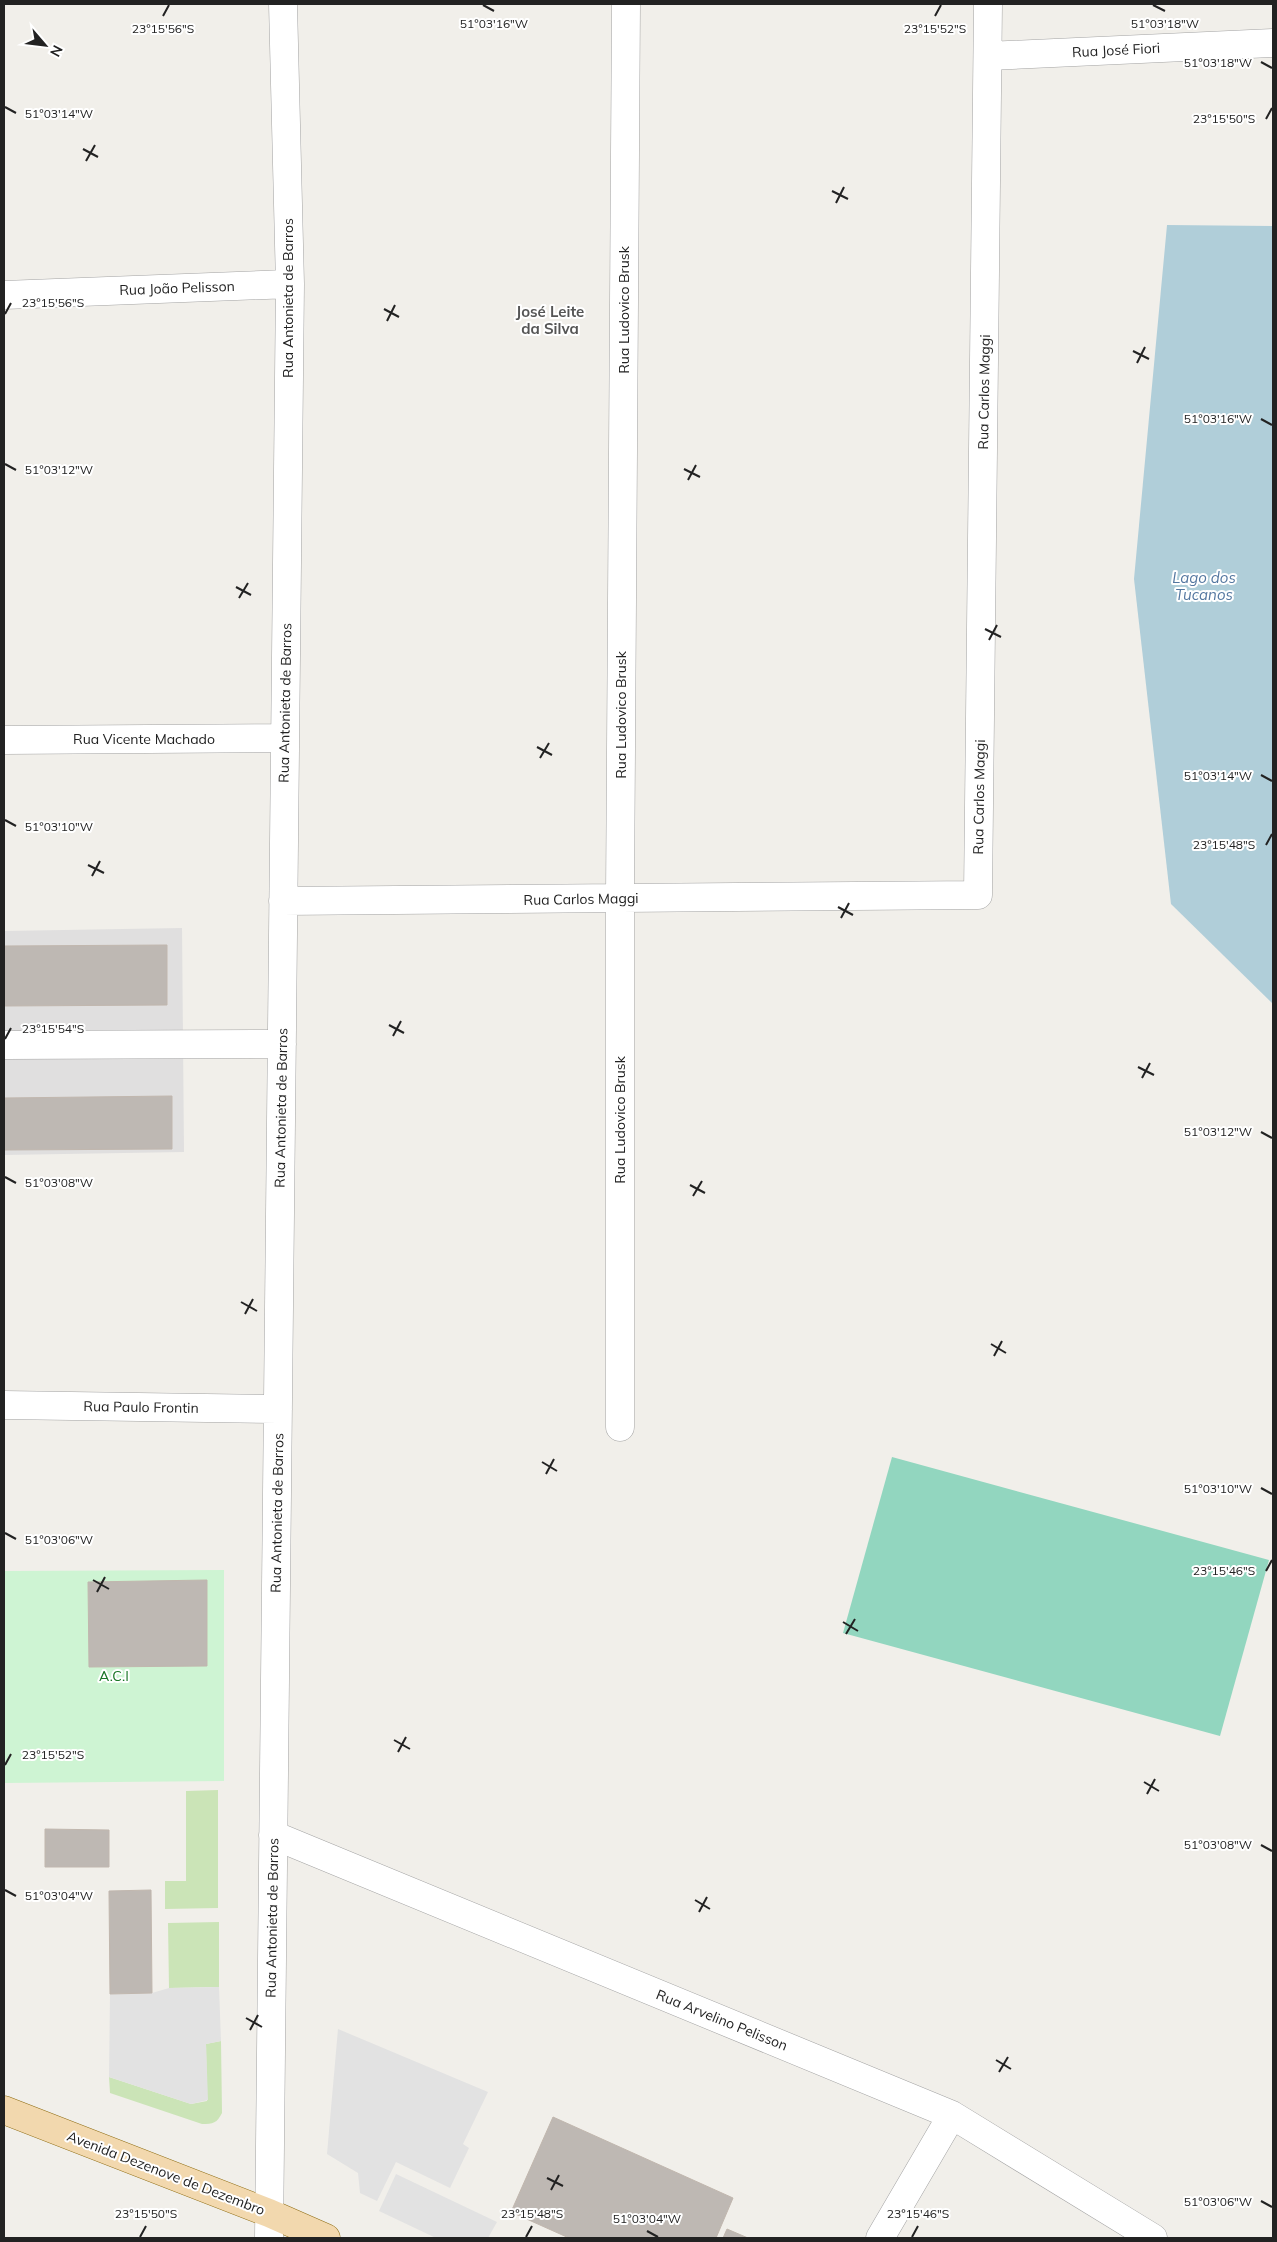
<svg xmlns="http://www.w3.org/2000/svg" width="1277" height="2242" viewBox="0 0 1277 2242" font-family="Mulish,sans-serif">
<rect width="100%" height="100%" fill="#f1efea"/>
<!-- residential -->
<path fill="#e0dfdf" d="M182 928 184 1152 4 1155V931Z"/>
<!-- grass -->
<path fill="#cbe4b7" d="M218 1790V1908L165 1909V1881H186V1791Z
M219 1922V1987L169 1988 168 1923Z
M221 2041 222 2113C217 2123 213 2124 202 2124L110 2093 109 2077 191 2104 207 2101 206 2044Z"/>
<!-- park -->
<path fill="#cef4d3" d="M224 1570V1781L4 1783V1571Z"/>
<!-- pitch -->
<path fill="#92d6bf" d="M892 1457 1269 1560 1220 1736 843 1633Z"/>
<!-- parking -->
<path fill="#e2e2e2" d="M219 1987 221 2041 206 2044 208 2100 191 2104 109 2077 110 1994 152 1993 169 1988Z
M338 2029 488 2092 463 2144 469 2148 450 2188 396 2162 377 2201 360 2193 358 2173 327 2154Z
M396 2174 497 2222 488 2238H436L379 2211Z"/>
<!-- water -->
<path fill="#b0ced9" d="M1167 225 1273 226V1004L1171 904 1134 579Z"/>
<!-- building -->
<path fill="#beb8b3" stroke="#c1b7ae" d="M167 945V1005L4 1006V946Z
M172 1096V1149L4 1150V1098Z
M207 1580V1666L89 1667 88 1582Z
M45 1829 109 1830V1867H45Z
M151 1890 152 1993 110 1994 109 1891Z
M553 2117 733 2198 716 2238H569L511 2212Z
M727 2229 748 2238H723Z"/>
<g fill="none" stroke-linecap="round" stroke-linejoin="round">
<!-- minor casing -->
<g stroke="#a3a3a3" stroke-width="29">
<path id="minor" d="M988 56 1273 43
M4 295 290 284
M4 740 285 738
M283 901 978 895 988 4
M4 1045 282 1044
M4 1405 278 1409
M620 1427V898L626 4
M273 1835 952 2115 1153 2238
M269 2238 290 284 283 4
M880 2238 952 2115"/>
</g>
<!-- major casing -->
<g stroke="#8e6c12" stroke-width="29">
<path id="major" d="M4 2110 269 2213 326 2238"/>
</g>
<!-- minor -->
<use href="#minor" stroke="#fff" stroke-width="28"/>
<!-- major -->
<use href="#major" stroke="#f2d8ae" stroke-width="28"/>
</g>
<!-- ticks -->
<path fill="none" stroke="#222" stroke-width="2" d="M483 5 494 11M1153 5 1165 11M163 16 169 5M935 16 941 5M1261 62 1272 68M5 107 16 113M1266 119 1272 108M83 149 98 157M86 161 95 145M832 191 848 199M836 203 844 187M384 309 399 317M5 314 11 303M387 321 395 305M1133 351 1149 359M1137 363 1145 347M1261 419 1272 425M5 464 16 470M684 469 700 477M688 480 696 465M236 587 251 595M239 598 248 583M985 629 1001 637M989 640 997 625M537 747 552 755M540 758 549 743M1261 775 1272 781M5 820 16 826M1266 845 1272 834M88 865 104 873M92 876 100 861M838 907 853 915M841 918 849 903M389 1025 404 1033M393 1036 401 1021M5 1039 11 1028M1138 1067 1154 1075M1142 1078 1150 1063M1261 1132 1272 1138M5 1177 16 1183M690 1185 705 1193M693 1196 702 1181M241 1302 257 1311M245 1314 253 1299M991 1344 1006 1353M994 1356 1002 1341M542 1462 557 1471M546 1474 554 1459M1261 1488 1272 1494M5 1533 16 1539M1266 1571 1272 1560M93 1580 109 1589M97 1592 105 1577M843 1622 858 1631M846 1634 855 1619M394 1740 410 1749M398 1752 406 1737M5 1765 11 1754M1144 1782 1159 1791M1147 1794 1155 1779M1261 1845 1272 1851M5 1890 16 1896M695 1900 710 1909M699 1912 707 1897M246 2018 262 2027M250 2030 258 2015M996 2060 1011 2069M999 2072 1008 2057M547 2178 563 2186M551 2190 559 2175M1261 2201 1272 2207M647 2231 658 2237M140 2237 146 2226M526 2237 532 2226M912 2237 918 2226"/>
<g text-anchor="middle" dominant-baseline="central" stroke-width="4" stroke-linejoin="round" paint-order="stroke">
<!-- street labels -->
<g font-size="14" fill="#222" stroke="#fff">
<text transform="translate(1116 50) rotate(-3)">Rua José Fiori</text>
<text transform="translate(177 288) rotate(-2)">Rua João Pelisson</text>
<text transform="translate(288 298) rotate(-90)">Rua Antonieta de Barros</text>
<text transform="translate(624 310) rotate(-90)">Rua Ludovico Brusk</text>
<text transform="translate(984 392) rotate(-89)">Rua Carlos Maggi</text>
<text transform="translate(285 703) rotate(-89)">Rua Antonieta de Barros</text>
<text transform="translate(621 715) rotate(-90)">Rua Ludovico Brusk</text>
<text x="144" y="739">Rua Vicente Machado</text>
<text transform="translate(979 797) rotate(-89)">Rua Carlos Maggi</text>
<text transform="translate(581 899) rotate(-1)">Rua Carlos Maggi</text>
<text transform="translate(281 1108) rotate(-89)">Rua Antonieta de Barros</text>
<text transform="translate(620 1120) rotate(-90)">Rua Ludovico Brusk</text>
<text transform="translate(141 1407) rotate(1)">Rua Paulo Frontin</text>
<text transform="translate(277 1513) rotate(-89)">Rua Antonieta de Barros</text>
<text transform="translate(272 1918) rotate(-89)">Rua Antonieta de Barros</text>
<text transform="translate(722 2020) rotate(22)">Rua Arvelino Pelisson</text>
<text transform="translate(166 2173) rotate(21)">Avenida Dezenove de Dezembro</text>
</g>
<!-- park labels -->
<g font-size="14" fill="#1a7626" stroke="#fff">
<text x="114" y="1676">A.C.I</text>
</g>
<!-- neighbourhood labels -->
<g font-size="15" font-weight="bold" fill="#555" stroke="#fff">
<text x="550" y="311">José Leite<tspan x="550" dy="17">da Silva</tspan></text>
</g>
<!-- water labels -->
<g font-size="15" font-style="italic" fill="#5477a0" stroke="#fff">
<text x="1204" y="577">Lago dos<tspan x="1204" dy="17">Tucanos</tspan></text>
</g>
</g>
<g font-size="12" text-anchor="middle" fill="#222" stroke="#fff" stroke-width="4" stroke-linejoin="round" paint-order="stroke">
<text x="494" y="28">51°03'16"W</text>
<text x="1165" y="28">51°03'18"W</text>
<text x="163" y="33">23°15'56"S</text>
<text x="935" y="33">23°15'52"S</text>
<text x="1218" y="67">51°03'18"W</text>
<text x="59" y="118">51°03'14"W</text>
<text x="1224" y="123">23°15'50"S</text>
<text x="53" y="307">23°15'56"S</text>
<text x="1218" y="423">51°03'16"W</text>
<text x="59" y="474">51°03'12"W</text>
<text x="1218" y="780">51°03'14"W</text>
<text x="59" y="831">51°03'10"W</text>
<text x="1224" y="849">23°15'48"S</text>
<text x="53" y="1033">23°15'54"S</text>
<text x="1218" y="1136">51°03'12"W</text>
<text x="59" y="1187">51°03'08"W</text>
<text x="1218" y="1493">51°03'10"W</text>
<text x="59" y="1544">51°03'06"W</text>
<text x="1224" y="1575">23°15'46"S</text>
<text x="53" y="1759">23°15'52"S</text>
<text x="1218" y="1849">51°03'08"W</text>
<text x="59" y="1900">51°03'04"W</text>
<text x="1218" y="2206">51°03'06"W</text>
<text x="146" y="2218">23°15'50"S</text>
<text x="532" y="2218">23°15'48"S</text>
<text x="918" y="2218">23°15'46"S</text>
<text x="647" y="2223">51°03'04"W</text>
</g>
<!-- border -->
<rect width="1277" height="2242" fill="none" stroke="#222222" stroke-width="10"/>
<!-- north arrow -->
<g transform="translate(45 45) rotate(118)" stroke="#ffffff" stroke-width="4" paint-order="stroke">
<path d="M0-4L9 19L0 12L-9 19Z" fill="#222222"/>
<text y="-8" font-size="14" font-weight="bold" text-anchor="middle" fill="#222222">N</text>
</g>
</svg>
